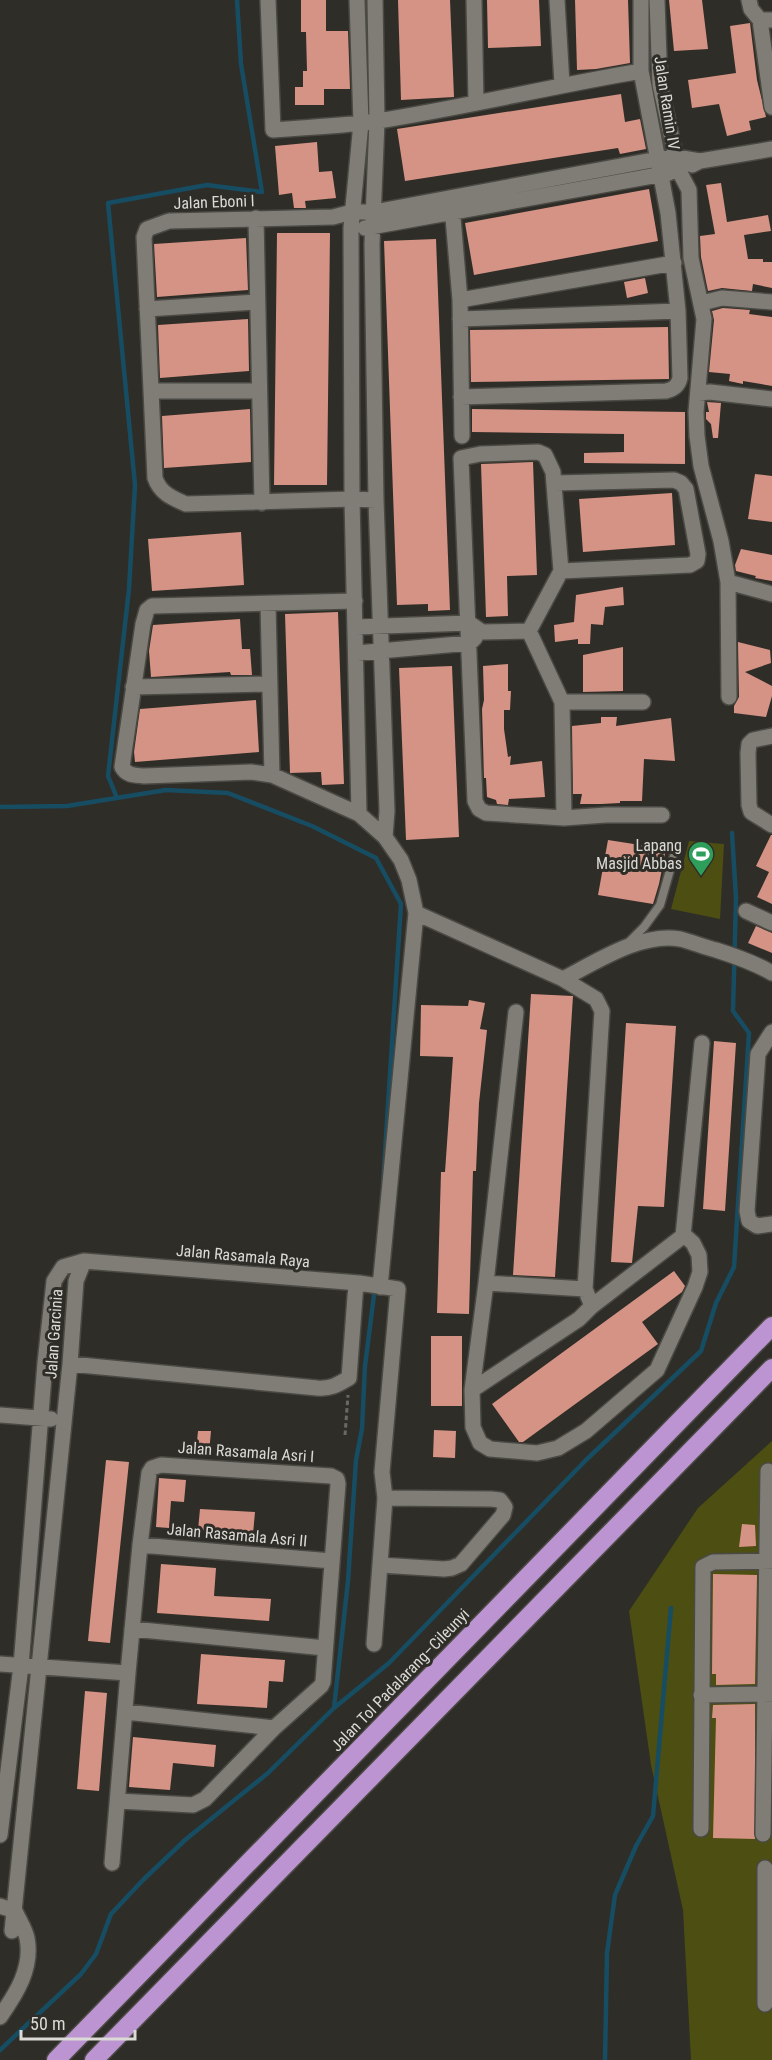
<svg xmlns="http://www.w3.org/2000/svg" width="772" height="2060" viewBox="0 0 772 2060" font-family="'Roboto Condensed',sans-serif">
<rect width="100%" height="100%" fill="#2f2d27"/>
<!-- green -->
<path fill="#4c4e12" d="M689 841 724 844 720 919 671 909Z
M772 1441V2060H691L683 1910 651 1765 629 1611 698 1508Z"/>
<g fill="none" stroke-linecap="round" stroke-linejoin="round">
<!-- stream -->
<path stroke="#174d63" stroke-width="4.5" d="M117 798 108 776 129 589 135 485 108 203 207 185 262 192 241 64 237 0
M0 807 67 806 166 790 228 793 312 826 376 858 401 904 383 1183
M334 1708 348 1581 356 1460 362 1429 365 1366 375 1287
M0 2050 81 1974 96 1954 111 1914 143 1880 185 1840 268 1773 334 1708 389 1663 586 1460 701 1351 716 1303 734 1267 749 1033 733 1011 736 898 732 833
M605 2060 607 1953 615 1895 636 1846 653 1816 671 1608"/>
</g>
<!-- building -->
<path fill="#d59385" d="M301 0H326V31H348L350 89H324V105H295V87H303V71H307L306 32H301Z
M398 0H450L454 97 401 100Z
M487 0H539L541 46 488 48Z
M575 0H628L630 63 596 69 577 70Z
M669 0H702L708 49 674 51Z
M750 23 757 80 766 117 749 121 751 130 727 136 719 104 692 108 688 80 736 73 730 26Z
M621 94 625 122 640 119 646 149 620 154 618 148 405 181 397 129Z
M317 142 319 172 332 171 336 198 305 201 306 208H294L292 193 279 195 275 146Z
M721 183 727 222 768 215 771 231 744 235 748 259H763V262H772V288L753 284 752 291 722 288 708 291 701 257 700 236 715 234 706 185Z
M649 189 658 241 474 275 465 223Z
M277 233H330L327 485H274Z
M246 238 248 290 157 297 154 244Z
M436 239 450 610 428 611V604L397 605 384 241Z
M645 278 648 293 627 298 624 282Z
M723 308 750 310 749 314 772 317V386L743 381V384L729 381 730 374 709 372 714 320 712 311Z
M248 319 249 371 160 378 158 325Z
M668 327 669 379 471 382 470 330Z
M707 402 721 403 718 438H713L711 424 706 419V412H709Z
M250 409 251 462 164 468 162 416Z
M472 409 685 412V464L584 463V453L624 452V434L472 432Z
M533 462 537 575 507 576 508 616 486 617 481 464Z
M755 474 772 476V522L748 519Z
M672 493 675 545 583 552 579 499Z
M241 532 244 585 152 591 148 539Z
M741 549 772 555V581L755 578 756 576 736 571 735 565Z
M623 587 624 605 605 607 603 625 591 624 590 644H578V639L555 642 554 625 574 622 576 595Z
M338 612 344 784 322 785 321 772 290 773 285 614Z
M240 619 242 649H250L252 675H231L230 672 151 677 149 651 153 625Z
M738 642 770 650 771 663 745 672 772 686V696L766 717 734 713V706L739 697Z
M623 647V691L583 692V655Z
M508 664V691H511L510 710H504V729L508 757 511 756 510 765 542 761 545 797 509 799 508 805 497 804 496 800 487 797 486 778H484L482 709 484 700 483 666Z
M452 666 459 837 406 840 399 668Z
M256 700 259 752 135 762 134 752 140 709Z
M601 717H617L616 726 671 718 675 761 644 759 642 801H620V803L601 804H580L582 794H573L572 726 601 723Z
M771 835H772V904L757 897 769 872 756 866Z
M608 840 666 849 659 884 653 904 598 895Z
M756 926 772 933V953L748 943Z
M531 994 573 996 555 1277 513 1275Z
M469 1000 485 1003 480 1029 487 1030 479 1103 476 1171H473L469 1314 437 1313 441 1172H445L453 1057 420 1056 421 1005 468 1006Z
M626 1023 676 1026 664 1207 638 1206 632 1263 611 1262Z
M714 1041 736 1043 725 1211 703 1209Z
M674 1271 685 1286 682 1292 642 1322 658 1344 523 1442H519L492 1404Z
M431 1336H462V1406H431Z
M434 1430 456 1431 455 1458 433 1457Z
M198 1431H211L209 1453 196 1452Z
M106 1460 129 1462 110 1643 88 1641Z
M159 1478 186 1480 184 1502 171 1501 169 1528 156 1527Z
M200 1509 255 1512 253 1534 198 1530Z
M742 1524 755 1525 756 1546 739 1547Z
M161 1564 216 1568 214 1596 271 1599 269 1621 157 1613Z
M713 1574 757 1575 755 1684 716 1685V1674H712Z
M201 1654 285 1660 283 1682 269 1681 267 1708 197 1704Z
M85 1691 107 1693 99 1791 77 1789Z
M755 1704V1839L713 1838 716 1718H712L713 1705Z
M133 1737 216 1745 214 1767 173 1763 170 1790 129 1787Z"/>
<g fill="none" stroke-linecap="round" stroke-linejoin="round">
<!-- service casing -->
<g stroke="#4a4943" stroke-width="11">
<path id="service" d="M628 943 644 927 660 905 676 849"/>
</g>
<!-- minor casing -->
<g stroke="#4a4943" stroke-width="18">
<path id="minor" d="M268 0 273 130C308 127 344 126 378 121 466 107 553 86 641 71
M357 0 361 123 351 228 352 499 359 814
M375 0 377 121 372 244 376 500 387 811 385 837
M474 0 476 103
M557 0 562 84
M657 0 660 85 679 171 689 190 691 258 704 319 696 412 697 436 701 466 721 541 728 582 729 697
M749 0 751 9 760 20H772
M760 20 772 107
M692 165 700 161 772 149
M452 206 460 300 462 436
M256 218 262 503
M365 228 669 173
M460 300 674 263
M702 303 722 298 772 302
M147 309 257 302
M460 319 678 311
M151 391H259
M698 393 710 392 772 399
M461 397 666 391C674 389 678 386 680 378L678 311 668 213 641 71V0
M376 500 352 499 186 504C172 498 160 493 155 478L144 237 147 229 169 221 333 217 352 212H374L658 159 676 157 700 161
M728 582 772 594
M355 601 152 606 147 610 143 624 122 767C127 776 135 775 144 776L251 772 272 775 359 814 385 837 401 860 409 880 416 913 380 1287
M268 604 272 775
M356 627 469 623 482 632 529 631
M529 631 562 702 564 818 486 813 479 809 475 801 461 458 480 454 538 452 545 455 553 472 561 571
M529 631 561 571 690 565 697 561 698 554 686 489 681 483 674 480 555 483
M357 653 470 643 475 638
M133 687 270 684
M562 702H643
M772 736 753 740 749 744 748 753 749 805 751 812 772 825
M564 818 606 815H662
M746 911 772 923
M416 913 563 979 596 999 602 1011 585 1289 592 1306 579 1319 472 1390
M563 979C596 962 641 932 680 939 692 942 704 947 716 950 735 956 755 963 772 973
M516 1012 486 1283 472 1390 473 1427 480 1443 490 1449 537 1453 558 1448 586 1431 657 1370 695 1287 700 1272 699 1255 693 1243 683 1234
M772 1032 758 1054 747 1211 749 1221 757 1226 772 1224
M486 1283 585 1289
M592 1306 683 1236 702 1043
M70 1364 317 1388C331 1389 337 1385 349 1378L356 1283
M0 1415 51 1419
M140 1545 332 1561
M132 1629 325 1648
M374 1644 385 1498
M0 1664 128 1673 140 1545 149 1473 152 1468 161 1465 331 1476 337 1479 338 1484 323 1682 321 1686 274 1728 205 1799 193 1805 118 1801
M701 1695 772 1694
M126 1712 274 1728
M701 1829 703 1567 713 1562 772 1561
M763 1834 768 1471
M0 1835 21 1666 45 1363 54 1281 63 1267 84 1261 359 1283 398 1289 382 1472 385 1498 491 1499 500 1500 505 1507 503 1515 461 1564 452 1568 444 1569 380 1565
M112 1863 128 1673
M0 1906 15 1911C19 1920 25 1929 27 1938 33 1968 16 1994 0 2017
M12 1931 70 1364 76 1281 84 1261
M765 2004V1868"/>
</g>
<!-- motorway casing -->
<g stroke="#4a4943" stroke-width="21">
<path id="motorway" d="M56 2060 772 1326
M94 2060 772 1368"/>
</g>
<!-- path -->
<path stroke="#6b6964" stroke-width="3" stroke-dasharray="4.5 3" stroke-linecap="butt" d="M345 1435 348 1395"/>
<!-- service -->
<use href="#service" stroke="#7f7d76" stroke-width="8"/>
<!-- minor -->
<use href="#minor" stroke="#7f7d76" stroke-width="15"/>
<!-- motorway -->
<use href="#motorway" stroke="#bc94d1" stroke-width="18"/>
</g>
<!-- icons -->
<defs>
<g id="stadium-pin" transform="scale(1.35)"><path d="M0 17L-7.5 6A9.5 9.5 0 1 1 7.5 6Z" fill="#2e9e5b" stroke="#2f2d27"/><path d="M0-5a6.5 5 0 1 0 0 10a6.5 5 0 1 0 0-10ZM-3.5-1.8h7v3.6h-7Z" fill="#fff"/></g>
</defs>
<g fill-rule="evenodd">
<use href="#stadium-pin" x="701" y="854"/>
</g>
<g text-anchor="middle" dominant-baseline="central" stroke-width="6" stroke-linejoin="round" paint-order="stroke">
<!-- street labels -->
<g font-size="16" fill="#dbdad6" stroke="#2f2d27">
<text transform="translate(667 103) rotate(81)">Jalan Ramin IV</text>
<text transform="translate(214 202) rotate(-2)">Jalan Eboni I</text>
<text transform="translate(243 1256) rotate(5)">Jalan Rasamala Raya</text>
<text transform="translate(54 1334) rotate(-86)">Jalan Garcinia</text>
<text transform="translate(246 1452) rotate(4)">Jalan Rasamala Asri I</text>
<text transform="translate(237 1535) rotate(5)">Jalan Rasamala Asri II</text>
<text transform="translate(400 1680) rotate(-46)">Jalan Tol Padalarang–Cileunyi</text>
</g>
<!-- poi labels -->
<g font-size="16" fill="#dbdad6" stroke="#2f2d27" text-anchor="end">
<text x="682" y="845">Lapang<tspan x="682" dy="18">Masjid Abbas</tspan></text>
</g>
</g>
<!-- scale -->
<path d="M21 2030v9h114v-9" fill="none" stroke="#dbdad6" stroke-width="3"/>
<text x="30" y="2030" font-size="18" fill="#dbdad6" stroke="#2f2d27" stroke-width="4.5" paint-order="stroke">50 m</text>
</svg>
